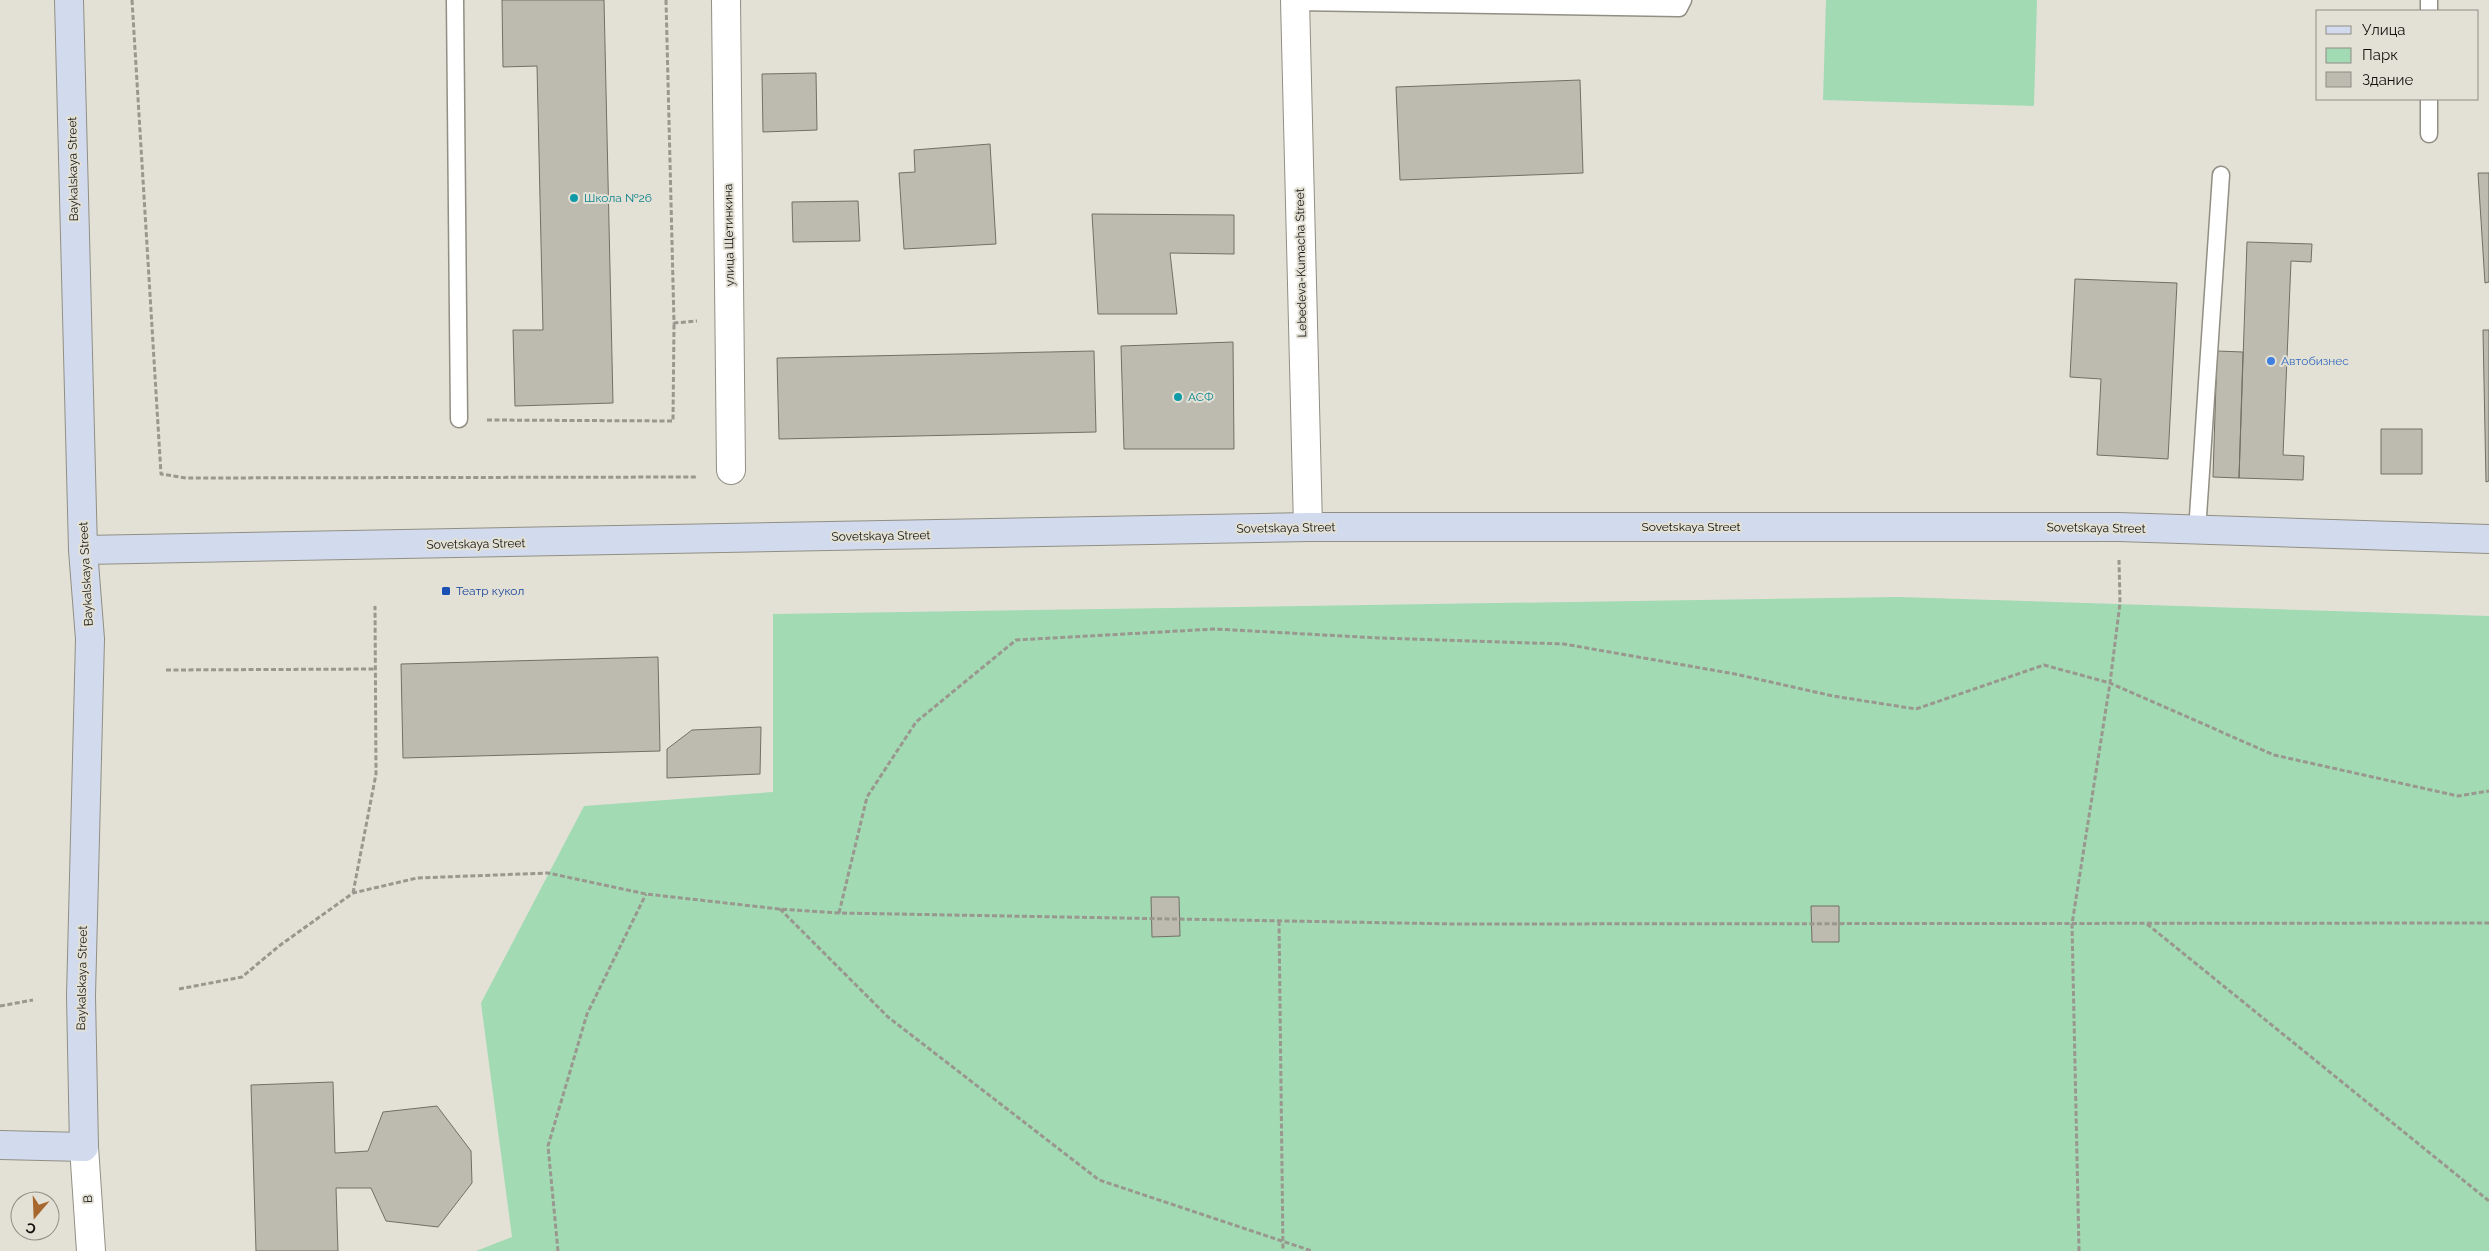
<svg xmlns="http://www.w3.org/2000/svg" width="2489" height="1251" viewBox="0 0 2489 1251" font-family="Raleway,sans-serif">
<rect width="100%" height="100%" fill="#e3e1d5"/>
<!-- green -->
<path fill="#a2dab4" d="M1826 0H2037L2034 106 1823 100Z
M1898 597 2489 616V1251H476L512 1237 481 1003 584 806 773 792V614Z"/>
<!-- building -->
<path fill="#bdbaaf" stroke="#727065" d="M502 0H604L613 403 515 406 513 330H543L537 66 503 67Z
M816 73 817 130 763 132 762 74Z
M1580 80 1583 173 1400 180 1396 87Z
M990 144 996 244 904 249 899 173 915 172 914 150Z
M2478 173H2489V282L2485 283Z
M858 201 860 241 793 242 792 202Z
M1092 214 1234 215V254L1170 253 1177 314H1098Z
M2247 242 2312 244 2311 262 2291 261 2283 455 2304 456 2303 480 2239 478Z
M2075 279 2177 283 2168 459 2097 455 2101 379 2070 377Z
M2483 330H2489V481L2486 482Z
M1233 342 1234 449H1124L1121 346Z
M1094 351 1096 432 779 439 777 358Z
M2217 351 2243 352 2239 478 2213 477Z
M2381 429H2422V474H2381Z
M658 657 660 751 403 758 401 664Z
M761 727 760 774 667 778V749L692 730Z
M1151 897H1179L1180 936 1152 937Z
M1811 906H1839V942H1812Z
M333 1082 335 1153 368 1151 383 1112 437 1106 471 1151 472 1183 438 1227 386 1221 371 1188H336L338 1251H256L251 1085Z"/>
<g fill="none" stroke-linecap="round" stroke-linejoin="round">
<!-- service casing -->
<g stroke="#918f84" stroke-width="19">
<path id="service" d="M455 0 459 419
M1295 2 1679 8 1683 0
M2429 11V0
M2429 134V99
M2197 531 2221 175"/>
</g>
<!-- minor casing -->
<g stroke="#918f84" stroke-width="30">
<path id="minor" d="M726 0 731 470
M1295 0 1308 527"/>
</g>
<!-- tertiary casing -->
<g stroke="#918f84" stroke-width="30">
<path id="tertiary" d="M84 1147 91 1251"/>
</g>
<!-- secondary casing -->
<g stroke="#918f84" stroke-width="30">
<path id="secondary" d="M83 550 1308 527H2118L2489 539
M0 1145 84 1147 81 996 90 639 83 550 69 0"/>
</g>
<!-- path -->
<path stroke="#99978e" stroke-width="3" stroke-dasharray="5 2.5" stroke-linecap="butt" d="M132 0 161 474 186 478 698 477
M666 0 674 323 697 321
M487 420 673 421 674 323
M166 670 375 669
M353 893 376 774 375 606
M780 909 888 1017 1099 1180 1312 1251
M839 913 867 797 916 722 1016 640 1215 629 1379 638 1564 644 1735 674 1833 696 1916 709 2044 665 2110 683 2274 755 2458 796 2489 791
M1279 921 1283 1251
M2147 924 2489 1201
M179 989 242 977 279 946 353 893 417 878 548 873 646 894 779 909 839 913 1456 924 2489 923
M0 1006 33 1000
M558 1251 548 1146 587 1014 646 894
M2079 1251 2072 924 2110 683 2120 603 2119 560"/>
<!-- service -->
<use href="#service" stroke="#fff" stroke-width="16"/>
<!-- minor -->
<use href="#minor" stroke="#fff" stroke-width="28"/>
<!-- tertiary -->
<use href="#tertiary" stroke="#fff" stroke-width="28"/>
<!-- secondary -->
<use href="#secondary" stroke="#d2dbee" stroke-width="28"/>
</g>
<!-- markers -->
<g fill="#0f9aa8" stroke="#e3e1d5" stroke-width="2">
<circle cx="574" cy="198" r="5"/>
<circle cx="1178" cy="397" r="5"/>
</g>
<circle fill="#3f7fe0" stroke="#e3e1d5" stroke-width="2" cx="2271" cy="361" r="5"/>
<rect fill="#1a4fb4" stroke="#e3e1d5" stroke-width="2" x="441" y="586" width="10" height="10" rx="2.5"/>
<g text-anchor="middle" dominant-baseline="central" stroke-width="4" stroke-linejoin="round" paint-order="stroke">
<!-- street labels -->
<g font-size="12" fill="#13120f" stroke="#e3e1d5">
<text transform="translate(73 169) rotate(-91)">Baykalskaya Street</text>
<text transform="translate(729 235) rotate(-91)">улица Щетинкина</text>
<text transform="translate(1301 263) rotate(-91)">Lebedeva-Kumacha Street</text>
<text x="1691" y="527">Sovetskaya Street</text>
<text transform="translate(1286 528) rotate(-1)">Sovetskaya Street</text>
<text transform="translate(2096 528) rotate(1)">Sovetskaya Street</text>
<text transform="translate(881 536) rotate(-1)">Sovetskaya Street</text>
<text transform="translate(476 544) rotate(-1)">Sovetskaya Street</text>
<text transform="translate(86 574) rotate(-93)">Baykalskaya Street</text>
<text transform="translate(82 978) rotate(-89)">Baykalskaya Street</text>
<text transform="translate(88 1199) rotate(-94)">B</text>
</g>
<!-- culture labels -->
<g font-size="12" fill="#0d838f" stroke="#e3e1d5" text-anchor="start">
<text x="584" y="198">Школа №26</text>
<text x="1188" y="397">АСФ</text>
</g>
<!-- shop labels -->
<g font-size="12" fill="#366cbe" stroke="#e3e1d5" text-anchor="start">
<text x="2281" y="361">Автобизнес</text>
</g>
<!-- transit labels -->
<g font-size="12" fill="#164399" stroke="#e3e1d5" text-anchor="start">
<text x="456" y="591">Театр кукол</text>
</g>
</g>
<!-- legend -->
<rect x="2316" y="10" width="162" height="90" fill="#e3e1d5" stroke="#908e86"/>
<rect x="2326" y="26" width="25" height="8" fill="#d2dbee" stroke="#908e86"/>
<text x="2362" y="35" font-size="15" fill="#13120f">Улица</text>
<rect x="2326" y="48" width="25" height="15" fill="#a2dab4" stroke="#908e86"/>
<text x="2362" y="60" font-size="15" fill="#13120f">Парк</text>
<rect x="2326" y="72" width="25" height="15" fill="#bdbaaf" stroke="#908e86"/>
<text x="2362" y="85" font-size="15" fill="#13120f">Здание</text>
<!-- north arrow -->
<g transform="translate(35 1216) rotate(199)"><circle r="24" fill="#e3e1d5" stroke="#908e86"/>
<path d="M0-4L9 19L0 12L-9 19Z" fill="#a7682f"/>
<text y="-8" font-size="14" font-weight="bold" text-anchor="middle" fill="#13120f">С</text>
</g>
</svg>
